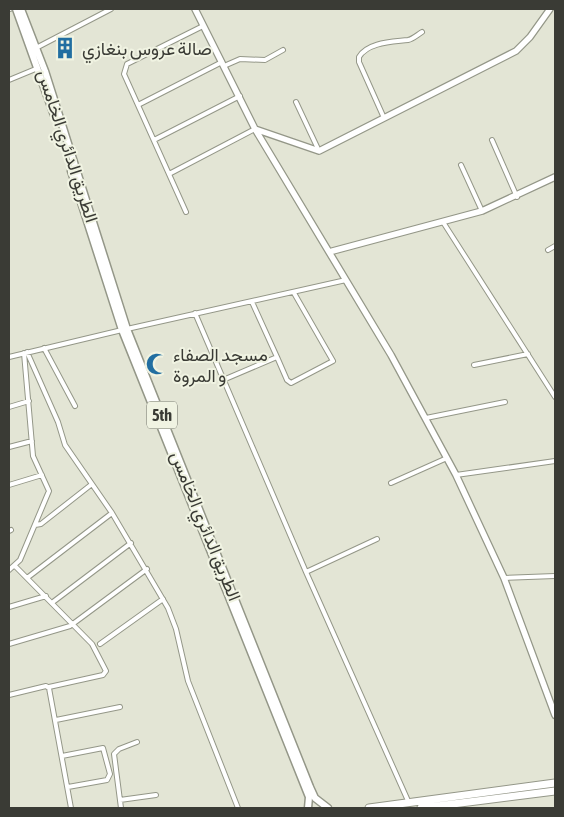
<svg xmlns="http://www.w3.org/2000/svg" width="564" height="817" viewBox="0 0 564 817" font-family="'Asap Condensed',Vazirmatn,sans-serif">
<rect width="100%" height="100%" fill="#e3e5d5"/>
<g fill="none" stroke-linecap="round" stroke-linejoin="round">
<!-- street casing -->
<g stroke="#949788" stroke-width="6">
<path id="street" d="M9 9H10
M36 48 111 9
M224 66 240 59 265 60 283 50
M9 80 38 68
M296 102 319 151
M138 105 222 62
M384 118 359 62V57C368 42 393 42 408 40 413 39 417 35 422 32
M154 140 240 96
M492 140 517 197
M461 165 482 211
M169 174 255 129
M186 212 124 74 127 64 203 26
M443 222 555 397
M548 250 555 246
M195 313 306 572 409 803
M127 329 346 280
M44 348 75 406
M27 352 58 422 65 445 112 513 168 608 176 629 188 681 238 808
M9 357 122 330
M277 357 287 380 291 383 333 361 294 293
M474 365 528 354
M223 380 277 357 252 302
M9 407 29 401
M426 418 505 402
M9 447 32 441
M456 475 555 461
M391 483 447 458
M9 485 42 475
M35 525 41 524 92 484
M9 531 11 530
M15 566 92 644 106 671 103 675 49 687
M9 570 20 560 49 491 33 456 24 353
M306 572 377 539
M27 578 112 513
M504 578 555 576
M53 602 131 543
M9 607 46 596
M9 644 70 626 147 569
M100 644 163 599
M9 695 46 686 49 688 71 808
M56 720 120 707
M62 756 103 748 110 774 107 780 68 787
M120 800 156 795
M121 808 114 754 119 749 137 742"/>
</g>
<!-- secondary casing -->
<g stroke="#949788" stroke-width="8">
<path id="secondary" d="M195 9 255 129 391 355 456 475 504 578 555 715
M255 129 319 151 516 51 530 37 550 9
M329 252 482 211 555 177"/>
</g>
<!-- primary casing -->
<g stroke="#949788" stroke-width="9">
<path id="primary" d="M16 9 55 118
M21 9 45 71 127 329 310 787 315 798 328 808
M71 171 122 330 309 797 308 808"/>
</g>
<!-- highway casing -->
<g stroke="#949788" stroke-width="9">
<path id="highway" d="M369 808 555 783
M421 808 555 791"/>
</g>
<!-- street -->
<use href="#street" stroke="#fff" stroke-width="4"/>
<!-- secondary -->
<use href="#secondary" stroke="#fff" stroke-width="5.5"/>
<!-- primary -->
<use href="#primary" stroke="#fff" stroke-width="6"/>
<!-- highway -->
<use href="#highway" stroke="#fff" stroke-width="7"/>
</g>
<!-- icons -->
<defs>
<g id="building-bare" transform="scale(1.725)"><path d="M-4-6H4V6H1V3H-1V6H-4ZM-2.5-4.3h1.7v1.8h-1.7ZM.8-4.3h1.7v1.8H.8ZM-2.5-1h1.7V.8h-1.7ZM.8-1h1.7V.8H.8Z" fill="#216ea1" stroke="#f0f3e2" stroke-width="2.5" paint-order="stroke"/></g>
<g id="mosque-bare" transform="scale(1.725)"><path d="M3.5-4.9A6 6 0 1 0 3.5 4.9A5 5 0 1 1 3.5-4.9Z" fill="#216ea1" stroke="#f0f3e2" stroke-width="2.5" paint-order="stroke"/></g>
</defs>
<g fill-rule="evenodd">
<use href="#building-bare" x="65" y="48"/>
<use href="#mosque-bare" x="157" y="364"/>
</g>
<g text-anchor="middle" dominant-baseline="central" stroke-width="4" stroke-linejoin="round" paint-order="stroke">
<!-- shield labels -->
<rect fill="#f0f3e2" stroke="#717269" stroke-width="1" x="147" y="401.5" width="30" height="27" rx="4"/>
<g font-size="16" font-weight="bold" fill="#3a3b35">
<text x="162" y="415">5th</text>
</g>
<!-- poi labels -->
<g font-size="18" fill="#3a3b35" stroke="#f0f3e2" text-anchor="start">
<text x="82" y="48">صالة عروس بنغازي</text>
<text x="173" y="354">مسجد الصفاء<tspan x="173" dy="21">و المروة</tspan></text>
</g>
<!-- street labels -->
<g font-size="18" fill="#3a3b35" stroke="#f0f3e2">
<text transform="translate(68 146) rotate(72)">الطريق الدائري الخامس</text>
<text transform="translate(206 526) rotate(68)">الطريق الدائري الخامس</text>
</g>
</g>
<!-- border -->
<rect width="564" height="817" fill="none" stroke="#3a3b35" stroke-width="20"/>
</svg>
